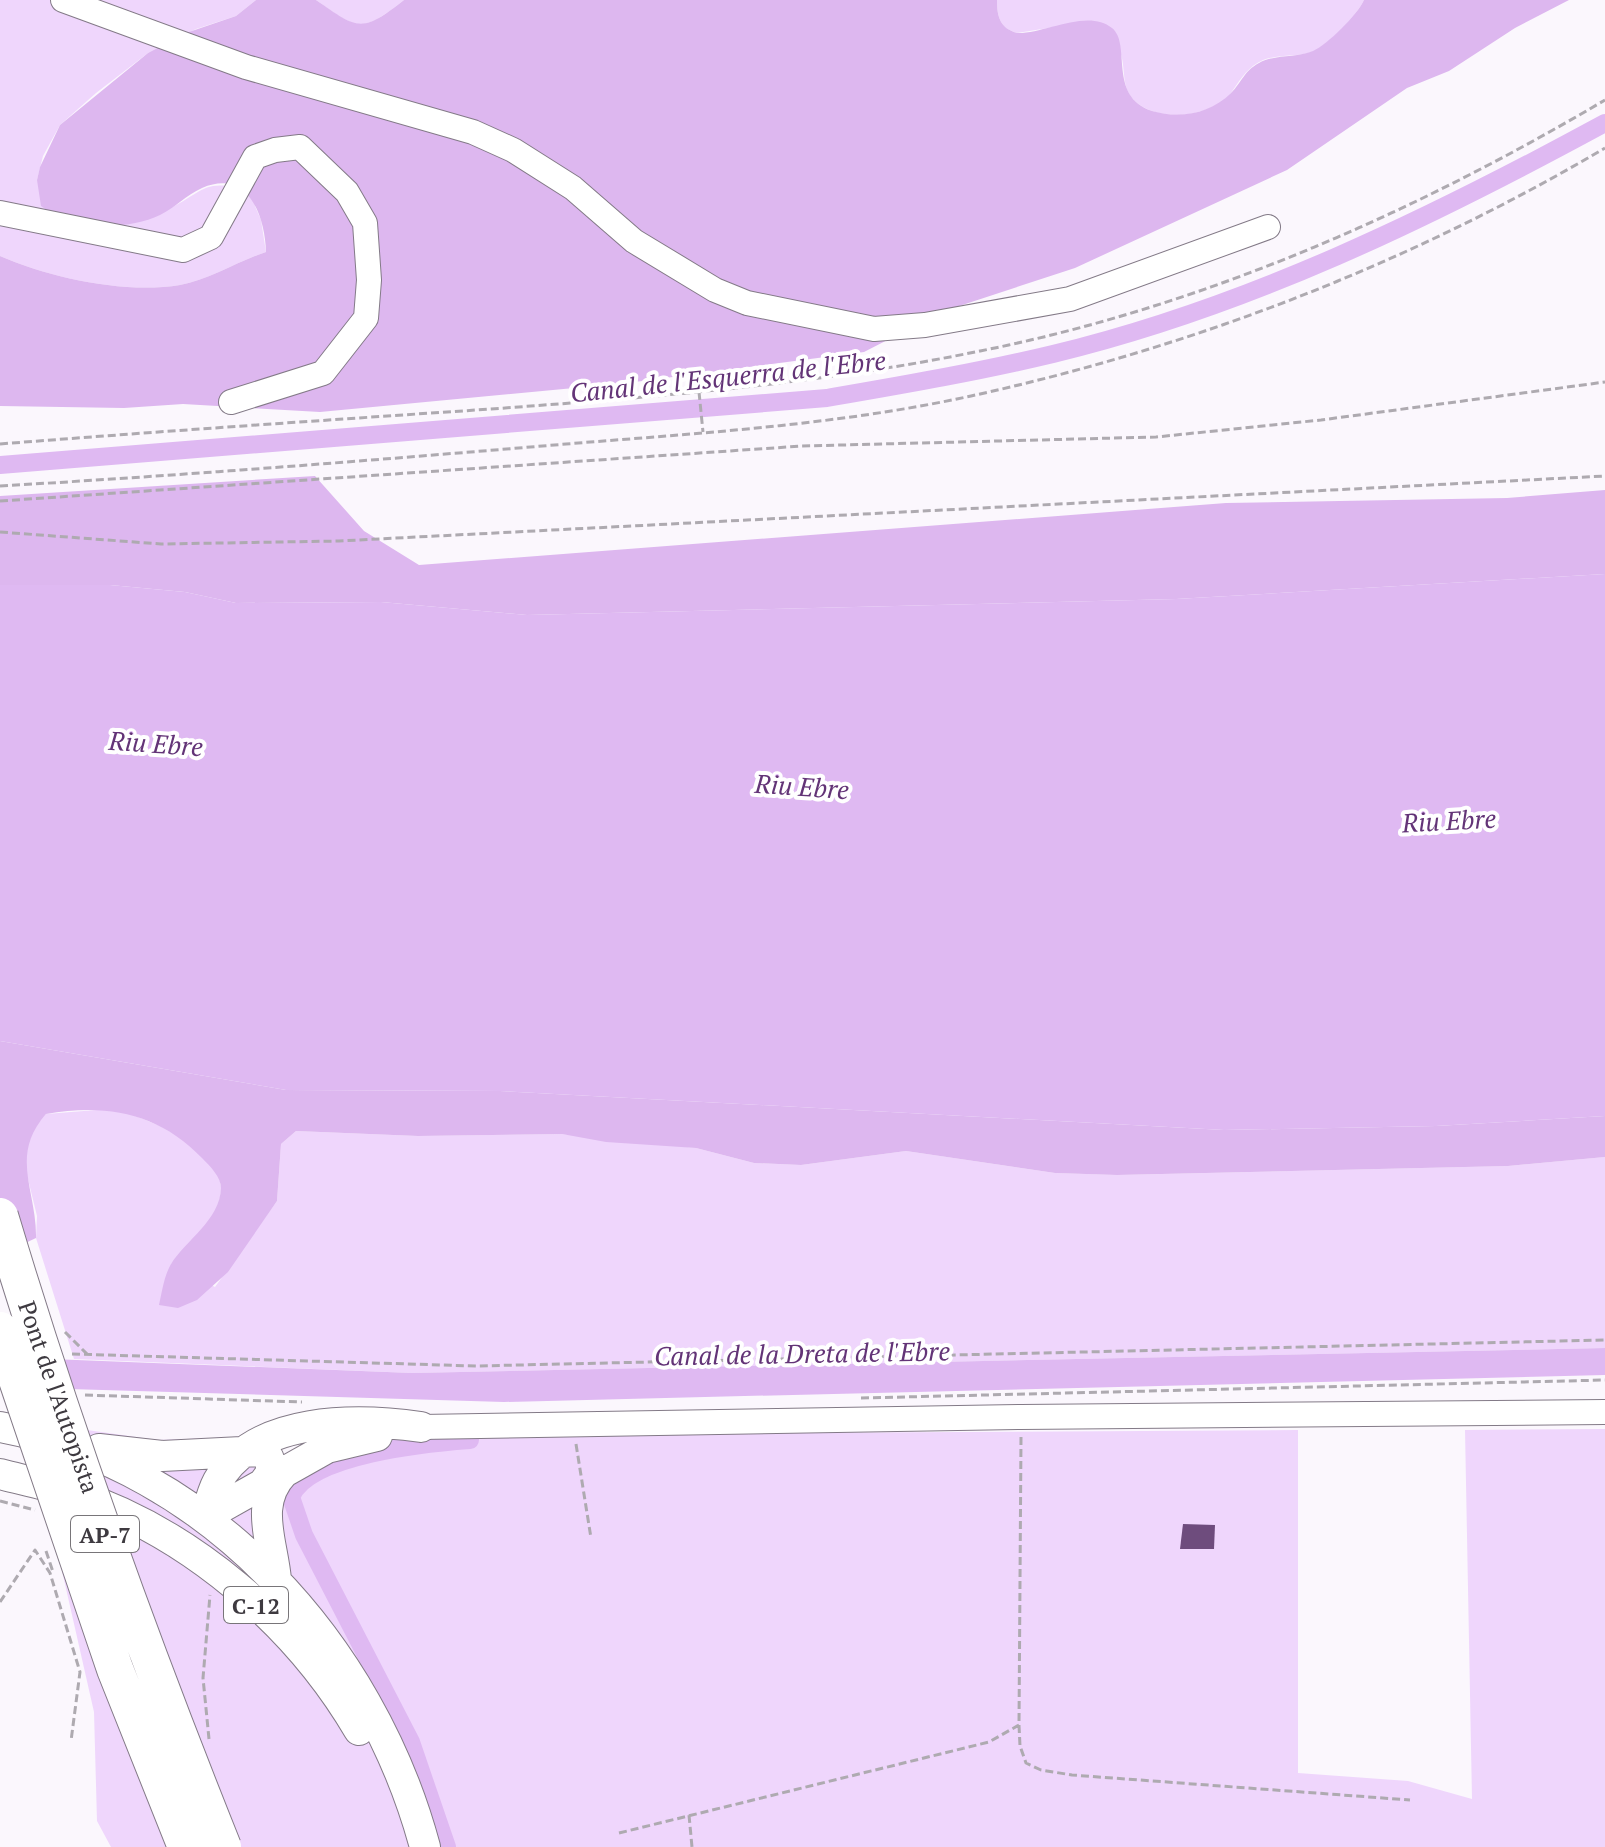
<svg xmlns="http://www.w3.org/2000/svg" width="1605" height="1847" viewBox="0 0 1605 1847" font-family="'PT Serif',serif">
<rect width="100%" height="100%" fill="#fbf7fd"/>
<!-- green -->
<path fill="#efd6fc" d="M0 0H256L236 16 196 29 148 53 96 93 60 125 43 156 37 180 98 226C123 223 144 221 167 210 203 193 204 176 249 192L261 220 266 252C238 261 209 280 180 285 124 294 51 278 0 256Z
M316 0H404C361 34 358 30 316 0Z
M997 0H1364C1358 14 1326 47 1312 52 1297 57 1279 54 1263 60 1248 67 1242 77 1233 90 1217 115 1169 122 1143 107 1116 92 1129 67 1118 47 1113 37 1100 28 1092 21L1017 33C1000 28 997 17 997 0Z
M109 1109C142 1114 219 1148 221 1187 223 1214 188 1246 171 1264L215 1287 277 1201 281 1144 296 1131 418 1136 562 1134 696 1148 754 1163 801 1165 906 1151 1055 1173 1118 1175 1508 1166 1605 1157V1348L412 1373 74 1359 36 1238 37 1216 26 1171V1149L33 1129 46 1114Z
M17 1420 157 1440 244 1437 285 1487 357 1449 438 1435 1298 1430V1773L1408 1781 1472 1799 1465 1430 1605 1429V1847H111L97 1821 94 1712 48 1509Z"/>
<!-- forest -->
<path fill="#ddb7ef" d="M256 0H316C358 29 361 34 404 0H997C997 17 1000 28 1017 33 1044 34 1088 8 1112 28 1132 44 1107 96 1152 111 1180 119 1210 114 1231 93 1242 82 1244 71 1259 63 1276 54 1296 58 1313 51 1327 45 1358 14 1364 0H1569L1515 28 1449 71 1407 88 1287 170 1075 268 944 311 864 352 627 383 320 412 183 404 124 408 0 406V256C51 278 124 294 180 285 209 280 238 261 266 252 265 216 248 168 202 188 186 195 175 208 160 215 126 231 72 230 41 206L37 180 40 167 60 125 148 53 186 33 236 16Z
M315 476 364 531 419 565 1226 503 1507 498 1605 490V574L1176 599 527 615 381 602 236 603 185 592 110 585H0V496Z
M0 1041 286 1090 500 1091 1224 1130 1436 1126 1605 1116V1157L1508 1166 1117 1175 1055 1173 906 1151 801 1165 754 1163 696 1148 606 1142 562 1134 418 1136 296 1131 281 1144 277 1201 228 1272 197 1300 178 1308 159 1305C162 1292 164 1276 171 1264 186 1240 220 1220 221 1188 221 1177 210 1166 202 1158 159 1113 106 1103 46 1114 9 1156 37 1191 36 1238L0 1255Z"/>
<!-- water -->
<path fill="#dfb9f2" d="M1605 574V1116L1436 1126 1224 1130 500 1091 286 1090 0 1041V585H110L185 592 236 603 381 602 527 615 1176 599Z
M1605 1348V1375L504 1402 0 1387V1357L412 1373Z"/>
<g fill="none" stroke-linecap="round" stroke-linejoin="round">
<!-- canal -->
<path stroke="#dfb9f2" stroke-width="18" d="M0 465 827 398C902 385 978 372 1053 354 1248 307 1430 218 1605 123
M447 1847 411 1742 304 1535 291 1497C309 1454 429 1443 470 1440"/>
</g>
<!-- building -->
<path fill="#6e4c7d" d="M1183 1524 1215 1525 1214 1549H1180Z"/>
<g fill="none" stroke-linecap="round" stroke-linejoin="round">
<!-- minor casing -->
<g stroke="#837a87" stroke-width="26">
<path id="minor" d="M63 0 246 67 473 132 513 150 573 188 634 241 715 290 747 303 874 329 925 325 1070 299 1268 227
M0 213 183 250 211 237 255 157 275 150 300 147 347 192 365 223 369 280 366 318 323 373 231 402
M421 1427 1021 1417 1605 1412"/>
</g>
<!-- major casing -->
<g stroke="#837a87" stroke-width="32">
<path id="major" d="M0 1427C210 1466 371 1646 425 1847
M99 1449 162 1456 260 1451 268 1457 273 1470 261 1487
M0 1474C23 1480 48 1485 71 1493 189 1531 297 1624 359 1730
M206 1516C209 1505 212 1492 218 1481 255 1416 357 1418 421 1427
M206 1516 327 1448 377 1436
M276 1580C273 1542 253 1504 284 1472"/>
</g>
<!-- path -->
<path stroke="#aeaab0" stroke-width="3" stroke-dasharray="8 4" stroke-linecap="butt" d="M699 392 703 432
M0 444C164 431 328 420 491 409 655 397 820 384 980 351 1201 307 1412 214 1605 100
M0 486C189 475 377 460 566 444 701 433 838 425 971 396 1194 347 1408 264 1605 148
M0 501 802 446 1156 437 1321 420 1605 382
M0 532 161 544 339 541 1605 476
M65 1332 88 1355
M72 1354 476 1366 1605 1340
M85 1395 302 1402
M861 1398 1605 1380
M1021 1437 1019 1725 1020 1746 1026 1763 1041 1770 1072 1775 1410 1800
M576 1444 591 1538
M0 1501 35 1510
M46 1551 53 1572
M0 1602 35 1550 50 1573 80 1672 71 1741
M209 1739 203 1678 210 1595
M689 1815 692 1847
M619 1833 989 1742 1019 1725"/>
<!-- minor -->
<use href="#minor" stroke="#fff" stroke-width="24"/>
<!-- major -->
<use href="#major" stroke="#fff" stroke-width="30"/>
<!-- highway-bridge casing -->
<g stroke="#837a87" stroke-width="38" stroke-linecap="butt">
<path id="highway-bridge" d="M0 1216C64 1430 140 1640 223 1847
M0 1330 115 1669 186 1847"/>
</g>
<!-- highway-bridge -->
<use href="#highway-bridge" stroke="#fff" stroke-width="36"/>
</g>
<g text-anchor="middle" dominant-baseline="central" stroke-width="8" stroke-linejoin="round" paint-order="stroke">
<!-- shield labels -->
<g fill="#fff" stroke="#787579" stroke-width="2">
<rect x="71" y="1516" width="68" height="36" rx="6"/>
<rect x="224" y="1587" width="64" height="36" rx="6"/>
</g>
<g font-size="22" font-weight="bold" fill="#3e3a40">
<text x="105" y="1534">AP-7</text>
<text x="256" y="1605">C-12</text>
</g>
<!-- street labels -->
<g font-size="24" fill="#3e3a40" stroke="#fff">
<text transform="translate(59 1397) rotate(71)">Pont de l'Autopista</text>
</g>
<!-- water labels -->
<g font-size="26" font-style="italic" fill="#633477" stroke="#fff">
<text transform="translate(728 376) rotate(-6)">Canal de l'Esquerra de l'Ebre</text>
<text transform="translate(156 743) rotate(4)">Riu Ebre</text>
<text transform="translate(802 786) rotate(4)">Riu Ebre</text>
<text transform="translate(1449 820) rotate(-3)">Riu Ebre</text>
<text transform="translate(802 1353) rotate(-1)">Canal de la Dreta de l'Ebre</text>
</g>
</g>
</svg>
